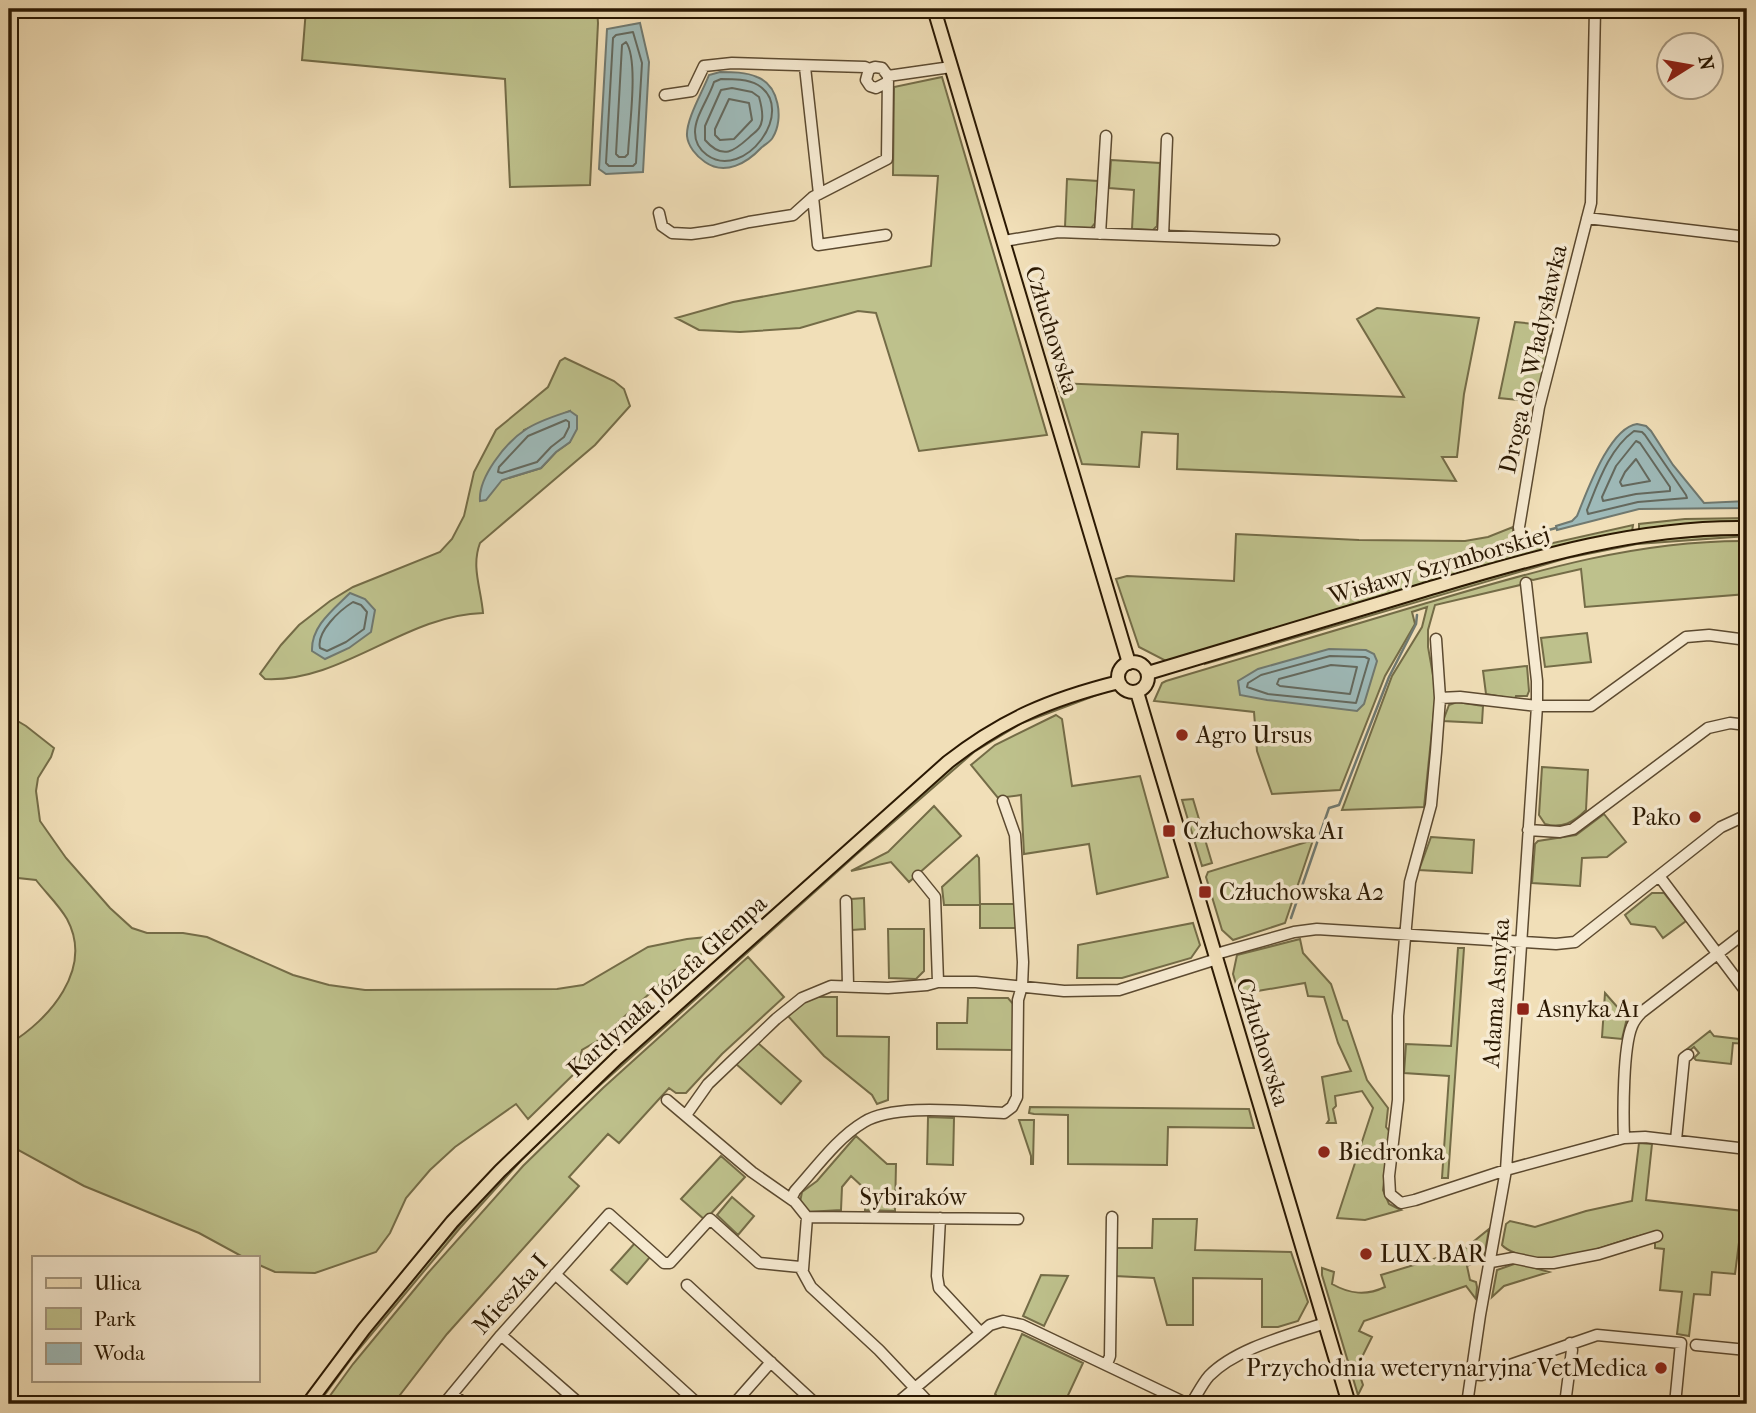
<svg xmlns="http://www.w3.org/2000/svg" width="1756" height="1413" viewBox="0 0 1756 1413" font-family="'IM FELL French Canon',serif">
<rect width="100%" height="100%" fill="#f1dfb8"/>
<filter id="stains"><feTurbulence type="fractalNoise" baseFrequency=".00286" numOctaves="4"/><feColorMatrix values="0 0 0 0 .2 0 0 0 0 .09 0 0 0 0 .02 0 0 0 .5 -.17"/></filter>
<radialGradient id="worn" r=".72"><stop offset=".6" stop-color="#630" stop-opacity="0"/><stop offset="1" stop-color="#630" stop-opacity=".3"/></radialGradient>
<!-- green -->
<path fill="#bec18c" stroke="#746c47" stroke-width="2" fill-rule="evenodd" d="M306 9H597L598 23 590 185 510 187 505 79 302 60Z
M942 77 1047 435 919 451 876 313 858 311 800 328 740 332 699 330 676 318 733 302 931 266 938 176 893 175 894 87Z
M1111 160 1160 163 1157 226 1153 230 1132 229 1134 190 1109 188Z
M1067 179 1098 181 1095 223 1091 228 1065 227Z
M1377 308 1479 318 1464 394 1457 457H1442L1456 481 1177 469 1178 434 1142 432 1139 467 1082 464 1057 383 1404 397 1357 319Z
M1515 322 1545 325 1551 334 1540 392 1529 401 1499 398Z
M565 358 614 381 624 389 630 406 595 445 480 543C471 567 481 588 483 613 405 615 342 683 265 679L260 674 281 645 299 625 330 601 353 587 440 552 452 539 464 516 474 472 496 430 548 387 560 361ZM570 411V442L556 452 541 468 502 480 524 430Z
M1747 518V523L1643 531 1639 529V524L1685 519Z
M1633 525 1632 532 1166 661 1139 647 1116 579 1127 576 1234 581 1236 534 1359 540 1465 541 1488 537 1513 527V552Z
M1747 534V536L1637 544 1567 558 1205 664V662L1556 557 1653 539Z
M1747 541V594L1585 607 1581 569 1533 580 1525 578 1520 585 1435 605 1428 630V647L1436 692 1424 807 1342 810 1392 676 1422 627 1427 607 1412 612 1415 624 1385 676 1340 790 1272 794 1257 751 1254 712 1154 701 1162 683 1166 681C1251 655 1336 630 1420 605 1528 573 1634 540 1747 541Z
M1587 633 1591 662 1545 667 1541 638Z
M1527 666 1529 691 1527 696H1516L1515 699 1486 694 1483 671Z
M1102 693 1022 723 974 752 857 854 568 1114 526 1155 460 1228 354 1355 318 1404H314L352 1352 423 1267 496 1183 575 1102 954 764C1001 729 1044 706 1102 693Z
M1457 702 1483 706 1482 723 1443 721 1449 705Z
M1056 715 1062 719 1072 786 1140 776 1168 877 1097 894 1089 844 1024 854 1021 795 998 798 971 765 995 745Z
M9 716 26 726 54 748 51 757 38 778 36 791 40 821 66 858 110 908 132 928 147 933H183L207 937 293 975 329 985 365 990 557 989 583 985 648 947 687 939 707 937 738 922 700 955 674 971 599 1040 582 1050 577 1071 528 1119 516 1104 455 1147 430 1170 406 1198 390 1233 376 1252 315 1273 275 1272 257 1264V1257H243L199 1233 84 1186 9 1145V1044C49 1020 94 969 67 919 59 905 46 893 36 880L9 877Z
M1542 767 1588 770 1586 810C1574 822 1562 829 1545 824L1539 815Z
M1193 799 1212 863 1202 866 1182 800Z
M934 806 961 836 909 882 891 862 851 871 888 852Z
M1604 814 1626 842 1607 857 1582 858 1580 886 1532 883 1535 844 1538 841 1576 835Z
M1431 837 1474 840 1472 873 1419 870Z
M1313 840 1285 923 1233 940 1222 930 1206 877 1208 872Z
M977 855 979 858 980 904H1015L1016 928H980V905H944L942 887Z
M1652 893H1664L1686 921 1663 938 1655 927 1631 924 1625 915Z
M864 898 865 929 852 930 851 899Z
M1193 923 1200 945 1191 958 1122 978H1077L1078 945Z
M888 929H924V971L916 979 889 978Z
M1300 939 1303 953 1331 984 1343 1020 1347 1021 1367 1080 1388 1108 1386 1127 1390 1132 1383 1190 1389 1204 1401 1210 1365 1220 1337 1218 1373 1108 1362 1091 1335 1096 1336 1106 1333 1109 1336 1123H1327L1329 1120 1322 1077 1351 1071 1338 1043 1324 997 1308 996 1305 983 1252 992 1251 995 1240 997 1233 974 1237 955Z
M1458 948H1464L1448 1178H1442L1449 1076 1404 1073 1406 1044 1451 1046Z
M748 957 784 997 722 1054 686 1093H676L669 1088 619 1143 608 1134 569 1177 579 1186 447 1334 393 1404H324L353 1364 428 1273 523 1166 603 1088Z
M1605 993 1627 1018 1622 1039 1602 1037Z
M816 997H837V1036L889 1037 888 1100 877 1104 872 1095 824 1056 788 1016 802 1002Z
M968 998H1008L1014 1005V1050L937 1049V1023H967Z
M1710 1031 1714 1036 1747 1040V1044L1733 1043 1731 1064 1696 1060 1694 1058 1699 1053 1694 1047 1689 1051 1687 1049Z
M758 1043 801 1081 781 1104 735 1063Z
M1030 1107 1249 1109 1254 1128 1168 1127 1167 1165 1068 1164V1115L1034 1114 1029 1113Z
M928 1117 954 1118 953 1165 927 1164Z
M1019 1120H1034L1033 1164H1031V1156Z
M856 1136 887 1164H896L895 1211 865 1210V1189L851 1176 842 1187 841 1210 807 1212 800 1202 802 1192 817 1181Z
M1639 1143 1652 1144 1646 1200 1743 1211 1735 1274 1712 1272 1710 1295 1694 1294 1689 1336 1677 1334 1682 1292 1660 1290 1664 1249 1655 1248V1241L1647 1234C1605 1243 1565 1268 1521 1255 1514 1252 1507 1251 1502 1245L1506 1224 1510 1221 1535 1227 1586 1211 1632 1201Z
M721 1156 745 1177 705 1220 681 1199Z
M732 1197 754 1216 738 1235 717 1215Z
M1153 1219H1197L1195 1250 1291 1252 1308 1302 1298 1321 1278 1327H1262V1279L1193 1278V1325H1167L1154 1278 1115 1276 1116 1248H1152Z
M1489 1229 1484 1258 1467 1266 1470 1280 1476 1282 1477 1287 1476 1299 1466 1286 1364 1321 1359 1331 1372 1337 1357 1367 1363 1385 1358 1395 1322 1275V1268L1334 1272 1332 1284C1350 1294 1366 1296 1385 1287L1381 1275 1463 1250Z
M635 1243 650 1257 627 1284 611 1270Z
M1517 1263 1549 1272 1504 1286 1492 1297 1497 1270Z
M1041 1275 1068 1276 1044 1326 1023 1316Z
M1022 1334 1083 1363 1064 1404H997L1000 1400 995 1394Z"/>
<!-- water -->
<path fill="#9ebab9" stroke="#707970" stroke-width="2" d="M640 23 649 62 643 172 606 174 599 169 607 29Z
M720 72C732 72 746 72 757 77 779 85 784 119 773 137 771 142 765 144 761 148 747 163 725 176 705 162 696 156 688 146 687 136 686 119 703 91 709 75Z
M570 411 577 416V429L570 442 556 452 541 468 502 480 486 500 480 501C478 478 505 443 525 430 538 421 555 416 570 411Z
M1637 424 1646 426 1651 431 1673 465 1704 503 1747 501V508L1639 509 1557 530 1556 526 1572 521 1577 516C1587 492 1609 428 1637 424Z
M350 593 365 599 375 610 371 632 349 648 325 659 312 651C311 626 333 610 350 593Z
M1329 649 1366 650 1374 654 1377 661 1364 704 1357 711 1267 700 1240 695 1238 681 1258 669Z"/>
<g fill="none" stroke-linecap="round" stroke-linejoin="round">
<!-- shore -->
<path stroke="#64695e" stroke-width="2" d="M633 32 642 63 636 163 633 166H609L606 163 613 38 616 35Z
M626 42C639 60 629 129 628 154L625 157H619L616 154 622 45Z
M721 79C733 79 748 79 758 85 798 110 744 182 707 155 700 150 695 142 695 132 695 116 709 98 714 82Z
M732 88 752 92 759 97C761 104 763 113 762 120 761 127 758 130 753 134 737 148 725 163 705 140V126L721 90Z
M729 99 749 103 752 120 734 139 720 140 715 135V129Z
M566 420 569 422V427L564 437 551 447 537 462 502 473 498 472 499 467 528 436Z
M1634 431 1642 432 1645 435 1686 495 1687 498 1638 502 1588 514 1587 510C1598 483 1609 449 1634 431Z
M1636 441 1640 443 1670 487V491L1636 494 1603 501 1602 497 1616 466Z
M1636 459 1650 481 1622 486 1620 482 1625 472Z
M353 602 361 605 367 612 364 629 346 642 327 651 320 648C316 632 340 610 353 602Z
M1330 656 1365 657 1369 659 1356 703 1268 694 1247 687 1248 683 1261 675Z
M1331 665 1357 667 1350 694 1280 686 1277 684 1279 679Z"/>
<!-- stream -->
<path stroke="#707970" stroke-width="2.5" d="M1541 532 1556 528
M1406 579 1407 572 1512 540
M1291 918 1329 808 1339 805 1389 677 1416 624 1417 615"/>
<!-- minor casing -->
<g stroke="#5c4a30" stroke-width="13">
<path id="minor" d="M805 67 819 194
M869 69 866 80 870 86 876 88 886 83
M888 76 951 67
M665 95 692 91 704 66 732 63 865 67 869 69 875 67 882 68 888 76 887 159 813 197 818 245 886 235
M659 213 662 226 672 233 691 234 713 231 749 222 793 215 813 197
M1587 218 1747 237
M1100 234 1106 136
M1163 236 1167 139
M1004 241 1058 232 1274 240
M1521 542 1519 527 1539 407 1591 203 1595 9
M1436 639 1440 698 1436 752 1431 805 1410 882 1398 1016V1100L1389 1176 1390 1194 1401 1203 1415 1200 1506 1170 1624 1138 1645 1137 1747 1149
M1440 698 1460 697 1537 706H1591L1686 637 1709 635 1747 640
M1528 830 1560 832 1573 829 1708 728 1730 723 1747 725
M918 876 935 897 938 982
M1659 876 1747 993
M846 901 848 985
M1216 954 1294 932 1317 929 1556 944 1575 942 1721 827 1747 815
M667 1100 752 1172 795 1202 807 1217 803 1269
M686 1115 708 1084 776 1019 802 998 831 986 888 988 927 985 938 982H976L1064 991 1119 990 1217 959
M1624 1138C1623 1113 1623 1047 1632 1026 1634 1021 1638 1016 1642 1012L1747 931
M1676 1140 1684 1058 1688 1055
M791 1199 795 1191C816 1168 837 1138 864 1122 895 1103 967 1112 1004 1113L1012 1107 1017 1097 1018 1000 1022 986 1023 962 1015 835 1003 801
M807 1217 1018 1219
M940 1218 937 1276 939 1288 980 1332
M1491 1262 1513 1258 1537 1263H1553L1599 1254 1657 1236
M555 1274 698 1404
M687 1285 816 1404
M501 1335 580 1404
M1696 1345 1747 1350
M1107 1364 1110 1356 1112 1217
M1471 1374 1481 1375 1597 1335 1681 1343 1675 1404
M452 1394 465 1404
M444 1404 501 1335 609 1214 664 1263H670L710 1219 759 1263 800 1267 811 1287 879 1350 930 1404
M734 1404 771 1362
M896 1404 990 1325 1003 1321 1022 1325 1188 1404
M1191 1404C1197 1395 1202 1384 1209 1376 1236 1348 1290 1335 1325 1323
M1467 1404 1480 1315 1506 1170 1537 706V681L1526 583
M1565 1404 1572 1350 1570 1343"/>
</g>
<!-- major casing -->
<g stroke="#2a1802" stroke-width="16">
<path id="major" d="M934 9 1129 663
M1118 677a15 15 0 1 1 30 0a15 15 0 1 1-30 0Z
M1148 673C1240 646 1332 618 1424 590 1529 559 1636 526 1747 528
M1137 692 1349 1404
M308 1404 364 1329 452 1222 500 1171 617 1058 948 762C1003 719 1051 699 1119 682"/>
</g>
<!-- minor -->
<use href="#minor" stroke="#f6ead1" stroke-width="10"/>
<!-- major -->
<use href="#major" stroke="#f1dfb8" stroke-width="12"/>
</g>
<!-- markers -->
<g fill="#8f2418" stroke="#f6ead1" stroke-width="2.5">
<circle cx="1182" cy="735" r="7"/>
<circle cx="1695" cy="817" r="7"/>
<rect x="1162" y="824" width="14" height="14" rx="3.5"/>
<rect x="1198" y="885" width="14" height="14" rx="3.5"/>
<rect x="1516" y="1002" width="14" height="14" rx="3.5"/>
<circle cx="1324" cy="1152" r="7"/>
<circle cx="1366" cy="1254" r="7"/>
<circle cx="1661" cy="1368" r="7"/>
</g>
<g text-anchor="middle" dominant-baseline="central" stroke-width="7" stroke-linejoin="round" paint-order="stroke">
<!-- street labels -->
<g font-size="24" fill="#2a1802" stroke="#f6ead1">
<text transform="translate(1052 330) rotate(73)">Człuchowska</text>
<text transform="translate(1533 359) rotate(-77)">Droga do Władysławka</text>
<text transform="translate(1439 565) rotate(-16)">Wisławy Szymborskiej</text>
<text transform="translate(667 986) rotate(-42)">Kardynała Józefa Glempa</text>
<text transform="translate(1496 993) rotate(-86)">Adama Asnyka</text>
<text transform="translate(1263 1042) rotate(73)">Człuchowska</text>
<text x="913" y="1197">Sybiraków</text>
<text transform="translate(510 1294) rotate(-48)">Mieszka I</text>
</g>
<!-- poi labels -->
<g font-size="24" fill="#2a1802" stroke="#f6ead1" text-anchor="start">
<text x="1196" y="735">Agro Ursus</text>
<text x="1681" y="817" text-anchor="end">Pako</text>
<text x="1183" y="831">Człuchowska A1</text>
<text x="1219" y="892">Człuchowska A2</text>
<text x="1537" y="1009">Asnyka A1</text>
<text x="1338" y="1152">Biedronka</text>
<text x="1380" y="1254">LUX BAR</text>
<text x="1647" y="1368" text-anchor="end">Przychodnia weterynaryjna VetMedica</text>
</g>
</g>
<!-- margin -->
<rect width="1756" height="1413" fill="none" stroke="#f1dfb8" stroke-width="35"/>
<rect x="10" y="10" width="1735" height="1392" fill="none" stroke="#2a1802" stroke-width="3.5"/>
<rect x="18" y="18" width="1721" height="1378" fill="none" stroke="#2a1802" stroke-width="2"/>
<!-- legend -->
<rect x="32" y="1256" width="228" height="126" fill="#f6ead1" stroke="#a4967e" stroke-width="2"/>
<rect x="46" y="1278" width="35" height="10" fill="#f1dfb8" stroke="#a4967e" stroke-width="2"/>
<text x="94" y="1290" font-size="21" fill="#2a1802">Ulica</text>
<rect x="46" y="1308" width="35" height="21" fill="#bec18c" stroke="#a4967e" stroke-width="2"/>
<text x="94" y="1326" font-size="21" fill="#2a1802">Park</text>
<rect x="46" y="1343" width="35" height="21" fill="#9ebab9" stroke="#a4967e" stroke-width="2"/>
<text x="94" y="1360" font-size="21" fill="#2a1802">Woda</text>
<!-- north arrow -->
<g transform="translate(1690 66) rotate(79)"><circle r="33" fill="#f6ead1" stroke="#a4967e" stroke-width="2"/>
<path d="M0-5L12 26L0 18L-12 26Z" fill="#8f2418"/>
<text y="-10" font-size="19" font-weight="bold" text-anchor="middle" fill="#2a1802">N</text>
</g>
<rect width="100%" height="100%" filter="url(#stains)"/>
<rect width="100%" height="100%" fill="url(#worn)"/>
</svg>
